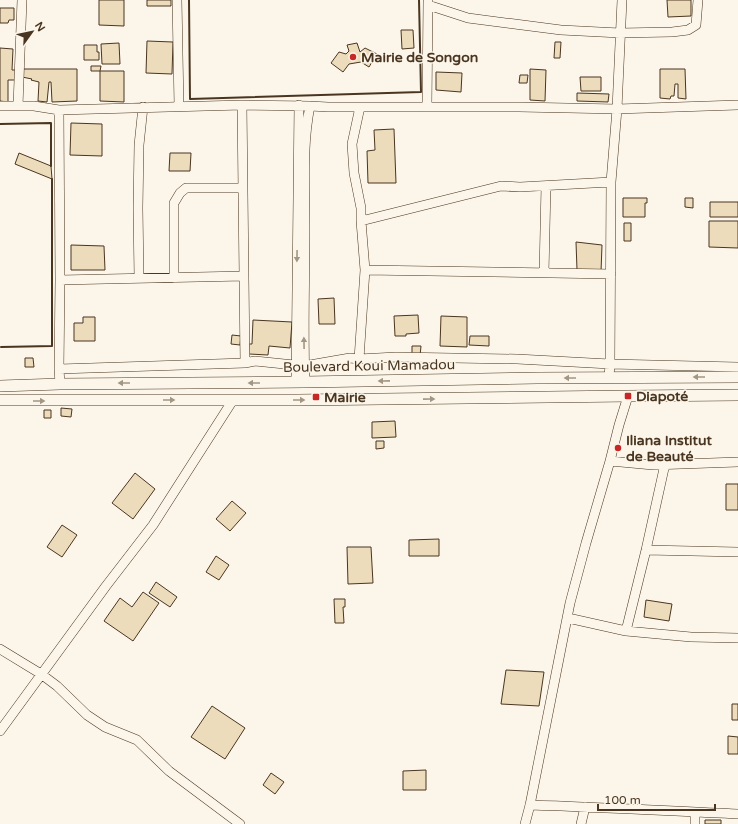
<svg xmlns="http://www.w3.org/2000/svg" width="738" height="824" viewBox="0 0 738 824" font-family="'Varela Round',sans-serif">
<rect width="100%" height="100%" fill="#fbf6e9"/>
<!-- building -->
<path fill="#ecdcbc" stroke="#4a3520" d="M99 0H124V26L99 25Z
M147 0H171V6H147Z
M667 0H691V16L668 17Z
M0 8H14V20H9L8 23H0Z
M401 30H413L414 48 402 49Z
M147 41 173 42 172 74 146 73Z
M555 42H561L560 58H554Z
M119 43 120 64H102L101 44Z
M357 43 360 52 365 48 377 54 369 67 361 62 349 64 343 72 331 63 339 52 346 54 349 51 347 45Z
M84 45H97V52H99V60H84Z
M0 48 13 49 12 70H16V80H8V102L0 101Z
M91 66H101L100 71H91Z
M22 69H77V101L52 102 51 82H49L47 102 38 101 39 82 31 80 32 79 22 77Z
M530 69 546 70 545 101 530 100Z
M660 69H685L686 99 678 98V84H675L674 96H671L670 99 660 98Z
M100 71H124V102L100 101Z
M436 72 462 73 461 92 436 90Z
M520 75H528L527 83H519Z
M580 77H601V91H581Z
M577 93 609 94 608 102 577 101Z
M71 123 102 124V156L70 155Z
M394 129 396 183H368L367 151 375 150 374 130Z
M19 153 51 166 52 179 15 164Z
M170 153H191L190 171H169Z
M623 198H647V203H645V217H623Z
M685 198H693V208L685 207Z
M710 202H738V217H710Z
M709 221H738V248L709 247Z
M624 223H631V241H624Z
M576 242 602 245 601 272 577 270Z
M71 245 104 246 105 270H71Z
M334 298 335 324H319L318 299Z
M418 315 419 333 406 334V336H395L394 316Z
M441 316 467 317V347L440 346Z
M83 317H95V341H74V323H83Z
M253 320 292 322 290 348 269 346 268 355 249 354V344H252Z
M232 335 241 336 240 345 231 344Z
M470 336H489V346L469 345Z
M412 346H421L420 356 412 355Z
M25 358H33L34 367H25Z
M61 408 72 409 71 417 61 416Z
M44 410H51V418H44Z
M395 421 396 437 372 438V422Z
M376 441H384V448L376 449Z
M135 473 155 489 133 519 112 503Z
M726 484H738V510H726Z
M232 501 246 513 230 531 216 519Z
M62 525 77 535 62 557 47 547Z
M439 539V556H409V540Z
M347 547H371L373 583 348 584Z
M216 556 229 565 219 580 206 572Z
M156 582 177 597 170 607 149 593Z
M143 592 159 603 133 641 104 621 120 598 132 607Z
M334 599H345V607H343L344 623H335Z
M646 600 672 604 669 621 644 617Z
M506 670 544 672 539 706 501 704Z
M732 704H738V720H732Z
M212 706 245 728 225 759 191 737Z
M728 736 738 737V754H728Z
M426 770V790H403V771Z
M271 773 284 782 275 794 263 785Z
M705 820H721V824H705Z"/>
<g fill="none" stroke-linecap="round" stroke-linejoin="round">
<!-- minor casing -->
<g stroke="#4a3520" stroke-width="10">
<path id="minor" d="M177 0 179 106
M428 5 468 18 561 30 620 33 672 32 688 30 696 25 698 0
M242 105 245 363
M0 106H34L59 110 242 105 310 106 328 107H519L617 109 738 105
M18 106 22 0
M427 107 428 1
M59 110 60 280 59 369 60 384
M361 221 501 186 520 187 611 182
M365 270 611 274
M544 273 546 186
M139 278 138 208 139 145 143 107
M174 278V203L180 193 186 188H243
M60 280 244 276
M359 359 365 270 361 221V208L354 173 352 144 360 107
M59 369 245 363 255 361 304 366 350 358 359 359 396 357 517 359 610 364 738 367
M609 377 610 364 611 182 617 109 622 0
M296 382 299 105
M305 382C303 331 305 279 305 227 305 187 302 145 310 106
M610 461 653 465 738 462
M646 550 738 552
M568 618 626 631 691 637 738 638
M626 631 646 550 665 464
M0 649 41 674 57 686 87 715 105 727 137 740 169 771 240 824
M0 731 106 586 153 525 233 400
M530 805C599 807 669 811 738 814
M525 824 530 805 570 603 586 543 610 461 619 425 628 396
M581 824 585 807
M695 824V812"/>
</g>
<!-- major casing -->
<g stroke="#4a3520" stroke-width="12">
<path id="major" d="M0 386 60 384 305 382 537 378 738 377
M0 400H297L628 396 738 395"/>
</g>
<!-- minor -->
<use href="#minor" stroke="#fbf6e9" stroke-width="9"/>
<!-- major -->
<use href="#major" stroke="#fbf6e9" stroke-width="11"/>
<!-- wall -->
<path stroke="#4a3520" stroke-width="2" d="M189 0 190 99 421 92 419 0
M0 124 51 123V166
M1 347 52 346V179"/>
</g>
<!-- one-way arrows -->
<defs><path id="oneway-solid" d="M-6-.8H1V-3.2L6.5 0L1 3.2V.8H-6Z"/></defs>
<g fill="#a29684">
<use href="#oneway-solid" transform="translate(297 256) rotate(91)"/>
<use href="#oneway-solid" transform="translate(304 343) rotate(-91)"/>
<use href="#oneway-solid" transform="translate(699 377) rotate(180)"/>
<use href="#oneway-solid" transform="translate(570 378) rotate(180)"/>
<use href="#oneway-solid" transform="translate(384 381) rotate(179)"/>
<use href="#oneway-solid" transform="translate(124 383) rotate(180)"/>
<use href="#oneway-solid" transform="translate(254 383) rotate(180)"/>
<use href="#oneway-solid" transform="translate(429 399) rotate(-1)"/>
<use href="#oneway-solid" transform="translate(169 400)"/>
<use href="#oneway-solid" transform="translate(299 400)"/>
<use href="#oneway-solid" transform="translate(39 401)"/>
</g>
<!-- markers -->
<g fill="#c62828" stroke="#fbf6e9" stroke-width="1.5">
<circle cx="353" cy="57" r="4"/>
<rect x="624" y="392" width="8" height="8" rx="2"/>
<rect x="312" y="393" width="8" height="8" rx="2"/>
<circle cx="618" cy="448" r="4"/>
</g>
<g text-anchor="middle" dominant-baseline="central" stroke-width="3" stroke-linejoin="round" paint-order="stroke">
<!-- poi labels -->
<g font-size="14" font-weight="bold" fill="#4a3520" stroke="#fbf6e9" text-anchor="start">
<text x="361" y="57">Mairie de Songon</text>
<text x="636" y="396">Diapoté</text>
<text x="324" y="397">Mairie</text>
<text x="626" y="440">Iliana Institut<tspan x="626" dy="16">de Beauté</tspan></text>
</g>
<!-- street labels -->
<g font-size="14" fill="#4a3520" stroke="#fbf6e9">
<text transform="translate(369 366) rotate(-1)">Boulevard Koui Mamadou</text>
</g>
</g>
<!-- north arrow -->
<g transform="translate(32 32) rotate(57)" stroke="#fbf6e9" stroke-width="3" paint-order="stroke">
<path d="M0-3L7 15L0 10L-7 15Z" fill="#4a3520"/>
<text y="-6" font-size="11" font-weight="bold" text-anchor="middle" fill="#4a3520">N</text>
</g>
<!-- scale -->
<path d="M598 804v6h117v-6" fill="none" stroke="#4a3520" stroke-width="2"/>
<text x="604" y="804" font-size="12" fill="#4a3520" stroke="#fbf6e9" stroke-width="3" paint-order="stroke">100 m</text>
</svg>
